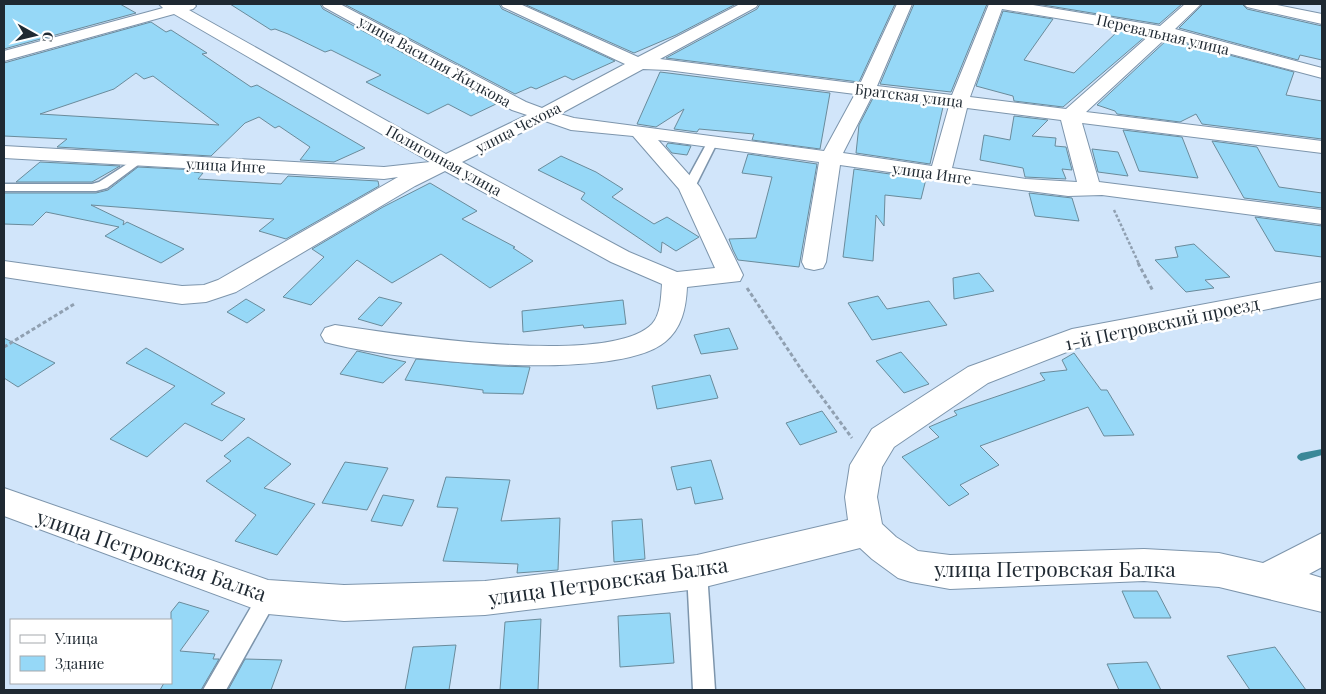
<svg xmlns="http://www.w3.org/2000/svg" width="1326" height="694" viewBox="0 0 1326 694" font-family="'Playfair Display',serif">
<rect width="100%" height="100%" fill="#d1e5fa"/>
<g fill="none" stroke-linecap="round" stroke-linejoin="round">
<!-- stream -->
<path fill="#3a8898" fill-rule="evenodd" d="M1322 449V455L1301 461 1298 459 1297 457 1298 455 1301 453Z"/>
</g>
<!-- building -->
<path fill="#96d8f7" stroke="#6a8b9b" fill-rule="evenodd" d="M4 4H120L136 13 4 49Z
M230 4H320L323 9 496 104 471 116 448 104 428 114 366 82 381 75 331 50 325 52 288 34 275 29 271 30Z
M344 4H499L502 9 615 61 573 80 565 76 536 89 531 87 515 94Z
M524 4H736L676 35 634 53Z
M760 4H895L859 82 666 58 757 9Z
M914 4H987L951 92 880 84Z
M1037 4H1182L1159 24Z
M1203 4H1242L1247 9 1322 26V60L1300 55 1298 60 1179 28Z
M1003 11 1053 19 1024 60 1074 73 1118 31 1102 28 1147 35 1063 107 1014 101 1013 96 976 86Z
M151 22 166 32 171 30 207 53 202 54 251 87 257 85 365 148 334 162 300 160 310 147 279 126 275 128 259 117 245 123 211 156 57 147 67 139 4 136V63ZM136 73 144 79 153 76 219 125 40 114 114 89Z
M1168 39 1294 72 1286 95 1322 101V139L1202 124 1196 114 1180 122 1117 114 1115 111 1097 105Z
M660 72 830 93 820 149 752 140 754 134 699 129 697 132 674 129 684 109 656 127 637 124Z
M873 98 943 107 930 164 856 153 859 125Z
M1014 116 1048 120 1032 136 1056 138 1055 146 1066 147 1072 170 1062 169 1066 179 1025 177 1023 168 980 160 984 135 1010 140Z
M1123 130 1182 137 1198 178 1139 171Z
M1212 141 1257 147 1279 187 1322 193V208L1244 198Z
M668 143 691 146 687 155 672 153 666 146Z
M1092 149 1118 152 1128 176 1098 172Z
M748 154 817 164 799 267 738 260 733 250 729 239 756 238 772 177 742 173Z
M561 156 596 172 623 189 612 197 654 224 667 217 699 237 676 251 662 242 661 253 581 199 585 193 538 170Z
M40 162 120 166 92 182H16Z
M138 167 196 170 194 172 203 173 198 179 281 184 288 176 378 181 379 186 286 239 259 231 274 219 91 205 124 221 123 225 127 222 184 249 161 263 105 236 119 227 46 212 33 225 4 224V193H96L108 190Z
M854 169 926 179 921 199 885 195 884 226 876 215 873 261 843 257Z
M430 183 477 211 462 219 515 247 513 248 533 261 490 288 441 254 392 283 357 260 311 305 283 297 324 257 312 249 383 207Z
M1029 193 1072 198 1079 221 1035 216Z
M1255 217 1322 226V257L1275 251Z
M1194 244 1230 277 1205 280 1214 288 1186 292 1155 260 1178 257 1175 247Z
M979 273 994 291 954 299 953 278Z
M878 296 887 309 929 301 947 325 872 340 848 303Z
M379 297 402 303 382 326 358 319Z
M246 299 265 310 247 323 227 312Z
M623 300 626 324 584 328 583 325 523 332 522 311Z
M729 328 738 349 701 354 694 335Z
M4 338 55 363 18 387 4 378Z
M146 348 225 393 211 404 245 419 222 441 185 423 147 457 110 439 175 386 126 363Z
M357 351 406 362 383 383 340 374Z
M901 352 929 384 904 393 876 361Z
M1074 353 1101 390H1107L1134 435 1104 436 1088 407 980 446 999 465 960 485 969 494 949 506 902 457 939 437 929 427 957 415 954 411 1045 380 1040 373 1067 370 1062 360Z
M416 359 500 366 530 367 523 394 483 393V390L405 380Z
M710 375 718 398 657 409 652 386Z
M822 411 837 432 800 445 786 423Z
M248 437 291 464 264 488 315 504 277 555 235 541 256 515 206 481 231 461 224 456Z
M711 460 723 499 695 504 691 487 677 490 671 467Z
M345 462 388 468 367 510 322 503Z
M446 477 510 480 501 521 560 518 558 570 517 573 518 564 443 561 458 508 437 507Z
M383 495 414 500 402 526 371 521Z
M642 519 645 559 614 562 612 521Z
M1122 591H1157L1171 618H1134Z
M179 602 209 611 180 651 215 654 213 659H219L201 690H160L164 683H171V612Z
M670 613 674 663 620 667 618 616Z
M541 619 538 690H500L505 622Z
M456 645 449 690H405L413 647Z
M1275 647 1306 690H1250L1227 656Z
M245 659 282 660 271 690H228Z
M1147 662 1161 690H1119L1107 664Z"/>
<g fill="none" stroke-linecap="round" stroke-linejoin="round">
<!-- service casing -->
<g stroke="#7d95ac" stroke-width="3">
<path id="service" d="M713 138 718 141 695 187 693 190H685L683 187 708 141Z
M138 157 144 160 142 162 107 188 96 191H4V184H92L99 182Z
M697 563 704 566 707 572 715 690H693L687 572 690 566Z
M268 587 275 590 278 597 226 690H203L261 590Z"/>
</g>
<!-- minor casing -->
<g stroke="#7d95ac" stroke-width="2">
<path id="minor" d="M159 4H194L196 6 193 9 189 10 446 154 527 115 512 110 324 7 322 4H340L526 102 542 108 625 64 503 7 501 4H520L638 57 740 4H758L756 7 660 59 860 84 897 4H912L877 86 952 95 989 4H1027L1160 26 1185 4H1201L1175 29 1322 68V78L1167 37 1086 112 1322 141V153L1082 123 1099 182 1322 210V224L1102 195 1068 196 945 180 940 181 932 178 840 165 826 262 823 268 814 270 805 268 802 262 819 162 658 140 700 187 743 275 740 281 687 287C686 308 682 328 665 342 614 384 389 360 325 342L321 335 325 328 335 325C396 334 609 368 652 324 661 314 661 297 662 284L611 262 445 171 415 186 236 292 206 302 182 304 4 277V261L182 286 204 285 218 280 398 177 384 179 4 158V146L384 167 430 162 174 14 4 61V51L163 8ZM1002 9 1151 34 1066 109 970 97ZM643 69 667 70 855 94 824 151 574 118 560 114ZM872 96 949 106 932 166 843 153ZM967 108 1061 120 1077 182 1026 179 952 168ZM545 121 571 130 633 136 679 189 715 268 677 272 629 252 462 162Z
M1244 4H1272L1322 14V24L1247 7Z
M1322 282V298L1077 348 988 383 894 447 882 467 877 497 882 524 896 537 918 551 950 555 1144 549 1219 553 1263 563 1322 533V567L1309 574 1322 578V612L1219 587 1144 581 950 589 911 582 898 578 872 559 860 548 697 589 485 615 344 621 268 614 4 516V488L268 580 344 585 485 581 697 555 848 520 845 497 850 465 872 429 968 367 1072 329Z"/>
</g>
<!-- path-far1 -->
<path stroke="#90a0b1" stroke-width="2.5" stroke-dasharray="3 2" stroke-linecap="butt" d="M1114 210 1139 264"/>
<!-- path -->
<path stroke="#90a0b1" stroke-width="3" stroke-dasharray="4 2.5" stroke-linecap="butt" d="M1138 263 1153 291
M747 288 801 369 852 438
M4 347 76 303"/>
<!-- service -->
<use href="#service" fill="#fff" fill-rule="evenodd"/>
<!-- minor -->
<use href="#minor" fill="#fff" fill-rule="evenodd"/>
</g>
<g text-anchor="middle" dominant-baseline="central" stroke-width="5" stroke-linejoin="round" paint-order="stroke">
<!-- far-street labels -->
<g font-size="15" fill="#1f2932" stroke="#fff">
<text transform="translate(1163 34) rotate(13)">Перевальная улица</text>
<text transform="translate(435 61) rotate(29)">улица Василия Жидкова</text>
<text transform="translate(909 95) rotate(7)">Братская улица</text>
<text transform="translate(518 127) rotate(-27)">улица Чехова</text>
<text transform="translate(444 160) rotate(29)">Полигонная улица</text>
<text transform="translate(226 165) rotate(3)">улица Инге</text>
<text transform="translate(932 173) rotate(8)">улица Инге</text>
</g>
<!-- street labels -->
<g font-size="18" fill="#1f2932" stroke="#fff">
<text transform="translate(1162 323) rotate(-12)">1-й Петровский проезд</text>
</g>
<!-- near-street labels -->
<g font-size="21" fill="#1f2932" stroke="#fff">
<text transform="translate(152 554) rotate(19)">улица Петровская Балка</text>
<text x="1055" y="568">улица Петровская Балка</text>
<text transform="translate(608 580) rotate(-8)">улица Петровская Балка</text>
</g>
</g>
<!-- border -->
<rect width="1326" height="694" fill="none" stroke="#1f2932" stroke-width="10"/>
<!-- legend -->
<rect x="10" y="619" width="162" height="65" fill="#ffffff" stroke="#a5a9ad"/>
<rect x="20" y="635" width="25" height="8" fill="#ffffff" stroke="#a5a9ad"/>
<text x="55" y="644" font-size="15" fill="#1f2932">Улица</text>
<rect x="20" y="656" width="25" height="15" fill="#96d8f7" stroke="#a5a9ad"/>
<text x="55" y="669" font-size="15" fill="#1f2932">Здание</text>
<!-- north arrow -->
<g transform="translate(35 35) rotate(98)" stroke="#ffffff" stroke-width="4" paint-order="stroke">
<path d="M0-4L9 19L0 12L-9 19Z" fill="#1f2932"/>
<text y="-8" font-size="14" font-weight="bold" text-anchor="middle" fill="#1f2932">С</text>
</g>
</svg>
